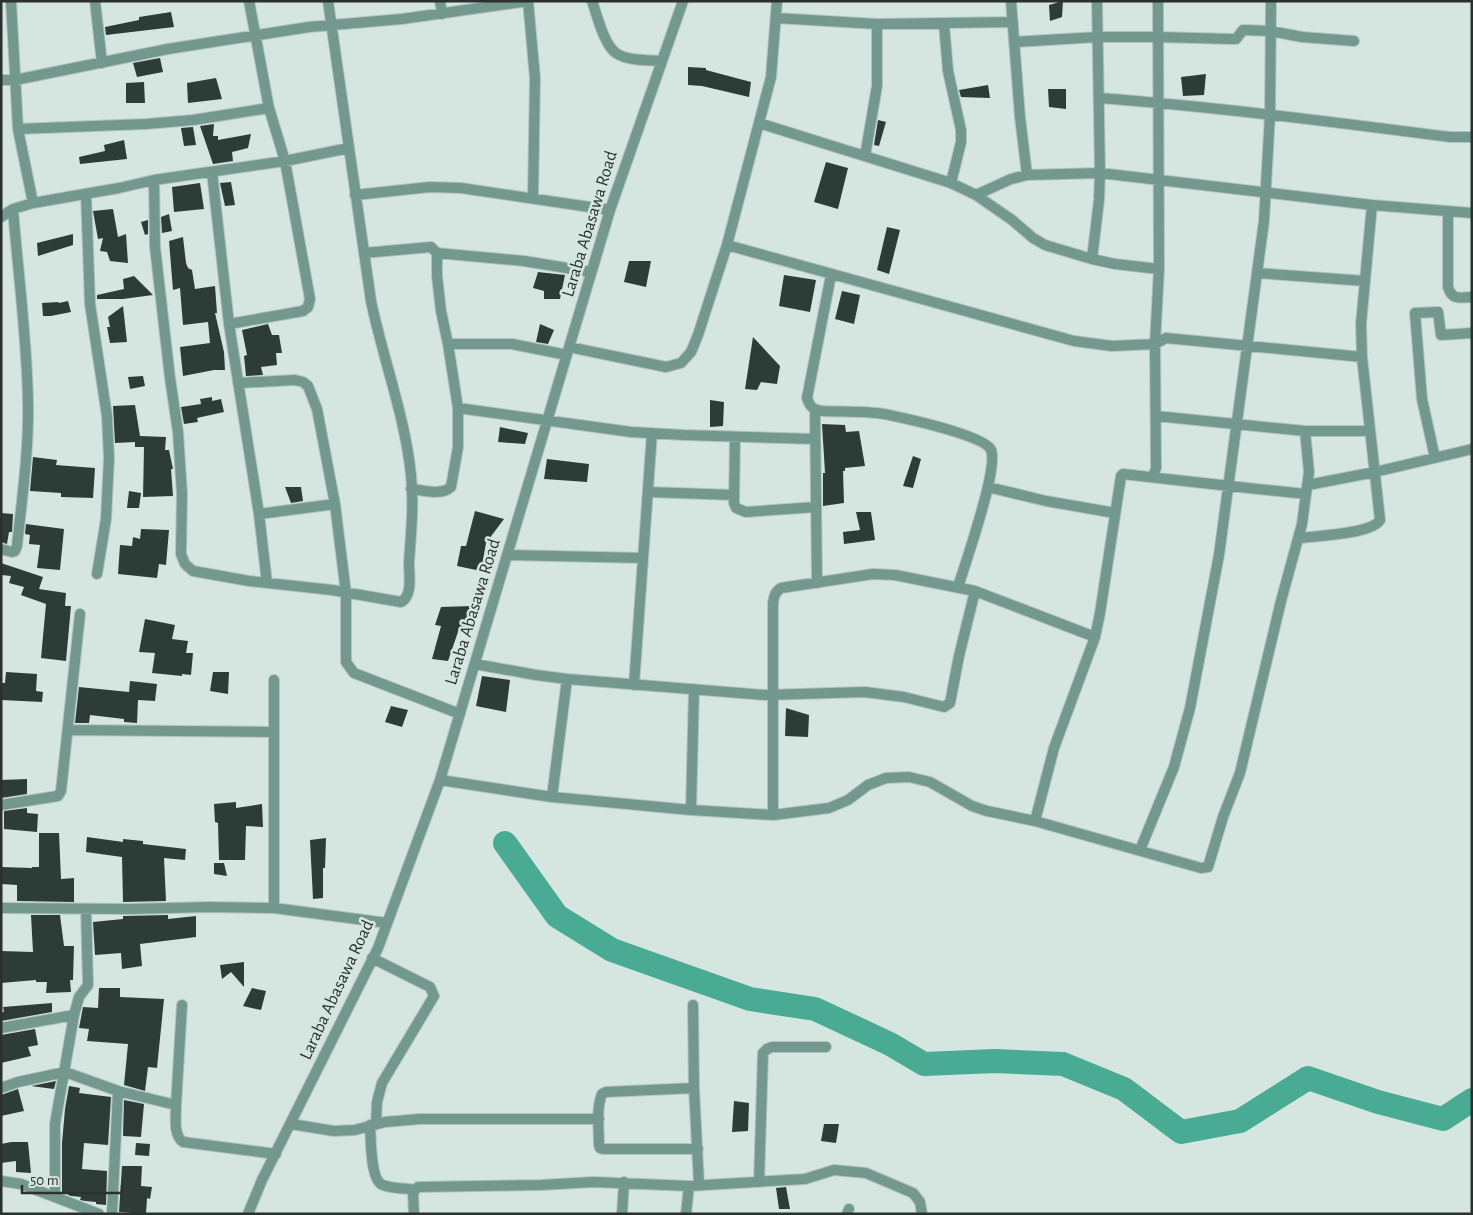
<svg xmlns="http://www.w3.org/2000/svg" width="1473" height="1215" viewBox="0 0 1473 1215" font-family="'Alegreya Sans',sans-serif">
<rect width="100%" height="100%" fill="#d5e6e0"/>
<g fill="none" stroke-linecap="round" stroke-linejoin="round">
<!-- river -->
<path stroke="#49ab93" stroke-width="24" d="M505 843 557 916 612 950 750 999 815 1009 890 1044 924 1064 995 1061 1063 1064 1124 1089 1181 1132 1240 1121 1308 1078 1378 1102 1443 1119 1472 1100"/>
</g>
<!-- building -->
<path fill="#2e3c38" d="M1063 1 1062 17 1050 21 1049 5Z
M171 12 174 27 106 35 105 27 139 20V17Z
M160 58 163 72 137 77 133 63Z
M688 67 706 68V70L751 82 749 97 702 86 688 85Z
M1206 74 1204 95 1183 96 1181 77Z
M216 78 222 99 188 103 187 83Z
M144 82 145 103H126V83Z
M988 85 990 98 961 97 959 90Z
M1048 89H1066V109L1049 107Z
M878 120 886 122 879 146 874 145Z
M214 124 213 136H218V140L251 134 248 148 232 152 233 161 213 164 200 126Z
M193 127 196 145 184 146 181 128Z
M124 140 127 159 80 164 79 157 105 151 104 145Z
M826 162 848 168 838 209 814 202Z
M231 182 235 205 225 206 220 183Z
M200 183 204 209 174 212 172 187Z
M113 209 118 237 126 234 128 263 110 261 107 252 100 251 103 238 98 239 93 211Z
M169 214 172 231 162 233 161 217Z
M148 220V234L145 235 141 222Z
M887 227 900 230 889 274 877 270Z
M73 234V245L38 256 37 243Z
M183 237 186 263 188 268 192 270 195 289 215 286 217 313H215L224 352 225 370H214L183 376 180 347 210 343 208 322 183 325 180 288 173 290 169 241Z
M629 261H651L646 287 624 282Z
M538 272 565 275 560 299H544V291L533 288Z
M784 275 816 280 810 312 779 306Z
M134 276 153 295 123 299H97V295L124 289 123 279Z
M842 291 860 295 854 324 835 319Z
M68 301 71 312 51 316H43L42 303 58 302 59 303Z
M123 306 127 342 110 343 107 327H110L108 317Z
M268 324 272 335H279L282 353H276L277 365 261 367 263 375 246 376 244 356 247 355 242 330Z
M540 324 554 330 548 344 536 342Z
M753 337 780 366 777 384 761 382 757 390 745 389Z
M143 376 145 386 130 389 128 377Z
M212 397V401L221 399 224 412 197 418 198 422 184 424 181 407 201 404 200 399Z
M710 400 724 402 723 426 710 427Z
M135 405 140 436 166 437 165 450H169L173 469H171L173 496 143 497 144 447H135V442L115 443 113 406Z
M822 424 845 425 846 432 859 431 865 466 845 468V471H843L844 503 823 506V473H825Z
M500 427 528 433 525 444 498 442Z
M913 456 921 459 913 488 903 486Z
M33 457 57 460 56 465 95 468 93 498 61 497V493L30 491Z
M547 459 589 464 587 482 544 479Z
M285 487H301L303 501 291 503Z
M129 491 141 493 139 508H127Z
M475 511 504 519 486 543 481 571 457 566 461 546H466Z
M856 512H871L875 540 844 544 843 532 860 530Z
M1 513 13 514 12 532H9L7 544 1 542Z
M26 524 64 529 60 570 37 568 40 545 29 544 30 535 25 534Z
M141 529 169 530 166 565 159 564 157 578 118 574 120 545 132 546 133 537 140 539Z
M1 563 43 577 39 589 66 593 65 606H71L66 661 41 658 46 604 21 595 24 587 9 583 11 576 1 575Z
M471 606 464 630 459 629 448 661 432 659 441 626 435 625 441 607Z
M145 619 175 625 172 639 188 641 186 653H193L191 675 182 674V676L152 673 155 653 139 652Z
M6 672 37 674 36 691 43 692 42 702 1 700V683H5Z
M213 672H229L228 694 210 691Z
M482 676 510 680 506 712 476 706Z
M130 681 157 684 155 701 138 700 137 723 124 722V719L90 715 89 723H75L79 687 129 692Z
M391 706 408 710 402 727 385 722Z
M786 708 809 715 808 737 785 736Z
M27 779V794L1 798V780Z
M236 802V808L262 804 263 827 246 826 245 860H219L218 823 215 822 214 804Z
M27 808V813L38 814 37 832 4 829V811Z
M39 833H59L61 879 74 878V902L17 901V885L1 884V867L32 868V867H39Z
M87 837 123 842V839L143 841V844L186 849 185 860 164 858 166 901 123 902 122 857 86 852Z
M326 838 325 868H323V898L313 899 310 840Z
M214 863H224L227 876 214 874Z
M31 915H60L64 946H74L73 980H70L71 992 46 993 47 982H36V980L1 983V951L33 952Z
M168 915V919L196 916V937L140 944 142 966 122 969 121 953 95 955 93 922 123 919V916Z
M244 962V987L231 972 222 979 220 965Z
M99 988H120V997L164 999 157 1068 148 1067 145 1091 124 1085 128 1044 87 1041 89 1029 79 1028 83 1007 98 1008Z
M252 988 266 991 261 1010 243 1006Z
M52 1003V1012L1 1021V1012H4L3 1007Z
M35 1029 38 1045 28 1047 31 1056 1 1063V1035Z
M56 1081 54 1089 31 1086Z
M69 1086 80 1088 79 1093 111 1097 108 1145 84 1143 82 1169 107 1171 106 1205 96 1204V1202L85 1201 80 1200 81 1197 71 1196 68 1195V1193L62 1192V1143L65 1109Z
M18 1089 24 1111 1 1116V1095Z
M124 1100 144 1104 141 1137 123 1136Z
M734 1101 749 1103 748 1131 732 1132Z
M824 1124H839L836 1143 821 1141Z
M11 1142H28L31 1173 16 1172V1161L1 1163V1144Z
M136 1143 150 1144 149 1156 135 1155Z
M122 1166H142L141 1186 152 1187 150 1199 147 1198 146 1214 119 1212Z
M786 1187 790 1209H779L776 1188Z"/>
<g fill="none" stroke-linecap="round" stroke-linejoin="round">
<!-- minor casing -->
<g stroke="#b3c2bc" stroke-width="12">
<path id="minor" d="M11 1 18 129 33 203
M95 1 102 63
M440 1 442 14
M528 1 535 78 533 198
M592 1C597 15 604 45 616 53 627 61 648 60 662 61
M1011 1 1020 117 1027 175
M776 18 877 24 1013 22
M944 24 948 71 961 130V142L951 183
M1014 42 1098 37H1158L1232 39H1236L1243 30 1270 31 1302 37 1354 41
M1 80H15L168 49 309 27 402 19 528 1
M1099 98C1217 107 1333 122 1450 137H1472
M759 123 951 183 976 195 1012 220 1033 238 1045 245 1092 259 1115 264 1159 269
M18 129 146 124 193 120 269 108
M865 156 877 86V24
M212 172 229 324 259 514 267 583
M154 180 155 247 170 378 178 432 182 494 181 554 185 564 193 571 249 581 332 590 401 602C413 596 409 574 409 563 411 534 414 504 411 475 405 416 383 359 371 301L328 1
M86 194 90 304 107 416 109 458 106 519 97 574
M355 195 430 187 461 188 610 210
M976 195 1011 179 1027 175 1100 173 1372 205 1472 213
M1448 211V287C1452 300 1459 298 1472 297
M1 217 13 209 33 203 119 188 154 180 285 161 349 148
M727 245 1074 341 1112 346 1155 344 1166 338 1362 357
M364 253 431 247 437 253V276L441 311 448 344 458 408V447L451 487C441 496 423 490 411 489
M437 253 524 261 591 272
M1092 259 1099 200 1100 173 1097 1
M1258 273 1365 281
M831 275 807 398C810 407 813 410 823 411 843 412 865 411 884 414 903 418 985 435 991 450 999 468 965 564 958 587
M229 324 303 311 308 307 310 299 285 161 269 108 249 1
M448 344H512L567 355
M569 347 666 367 681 363 691 352 698 335 727 245 771 77 777 1
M238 383 295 380 303 382 308 386 317 409 335 504 346 593V662L354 673 460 714
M458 408 631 432 684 435 815 439
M815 410 817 583
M1156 416 1305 431H1370
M735 437 734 503 736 508 746 512 816 507
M1435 458 1422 399 1415 313 1438 312 1441 335 1472 333
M1153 477 1156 468 1155 344 1159 269 1158 1
M1308 485 1375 472 1472 449
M988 487 1046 501 1115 513
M648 492 734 495
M259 514 335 504
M1299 538C1316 536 1372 534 1380 520L1362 357 1361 324 1372 205
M1 549 12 552 15 551 17 546C22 498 29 450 28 402 27 338 18 273 13 209
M507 555 643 558
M475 664 536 675 567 679 765 695 865 692 904 697 944 707 950 703 959 656 975 591
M634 685 652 433
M68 730 274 732
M440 780 552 797 691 810 694 689
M552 797 567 679
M1 805 58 796 61 791 80 614
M691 810 773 815 829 808 848 800 868 785 886 778 909 777 930 782 972 806 987 811 1035 821 1201 868 1208 867 1223 817 1240 773 1281 601 1302 524 1309 472 1305 431
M773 815V603C774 596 775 592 781 588L873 574 895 575 975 591 1095 637
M1035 821 1054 748 1095 637 1100 613 1121 476 1123 474C1184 481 1245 488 1306 494
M1140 850 1174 767 1190 708 1219 555 1264 221 1270 114 1271 1
M1 908 129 909 209 907 274 908 387 923
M274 908V680
M372 958 430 987 434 996 382 1083 377 1102 376 1124
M693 1005 694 1088 699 1185
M1 1028 74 1015
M1 1088 18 1082 65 1072 118 1091 176 1105C176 1117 173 1135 183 1142L276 1154
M694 1088 606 1092 602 1094C596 1108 599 1129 599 1145L600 1148 603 1149H698
M176 1105 182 1005
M291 1124 334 1131 355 1130 385 1122 420 1119H599
M370 1125C371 1138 370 1181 383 1185 393 1189 405 1188 415 1190L418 1187 541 1185 594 1182 689 1186 805 1179 834 1170 866 1173 913 1193 920 1202 922 1214
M1 1181 21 1184 99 1214
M759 1182 763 1053 767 1049 772 1047H826
M55 1196V1124L74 1015 79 997 88 985 86 909
M112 1214 118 1091
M248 1214 262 1180 378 948 440 780 610 210 683 1
M414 1214 413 1193 415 1190
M622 1214 624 1182
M686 1214 689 1186
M847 1214 849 1209"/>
</g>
<!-- minor -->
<use href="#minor" stroke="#73988d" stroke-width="10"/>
</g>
<g text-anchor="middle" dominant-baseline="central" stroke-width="5" stroke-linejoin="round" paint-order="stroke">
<!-- street labels -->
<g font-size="18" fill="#2a312e" stroke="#d5e6e0">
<text transform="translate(590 224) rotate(-73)">Laraba Abasawa Road</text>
<text transform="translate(473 612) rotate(-73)">Laraba Abasawa Road</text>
<text transform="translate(337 990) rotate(-65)">Laraba Abasawa Road</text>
</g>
</g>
<!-- border -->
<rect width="1473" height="1215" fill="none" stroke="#2a312e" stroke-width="5"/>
<!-- scale -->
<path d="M22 1185v8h100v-8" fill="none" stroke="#2a312e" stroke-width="2.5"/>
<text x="30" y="1185" font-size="15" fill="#2a312e" stroke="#d5e6e0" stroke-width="4" paint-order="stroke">50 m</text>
</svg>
